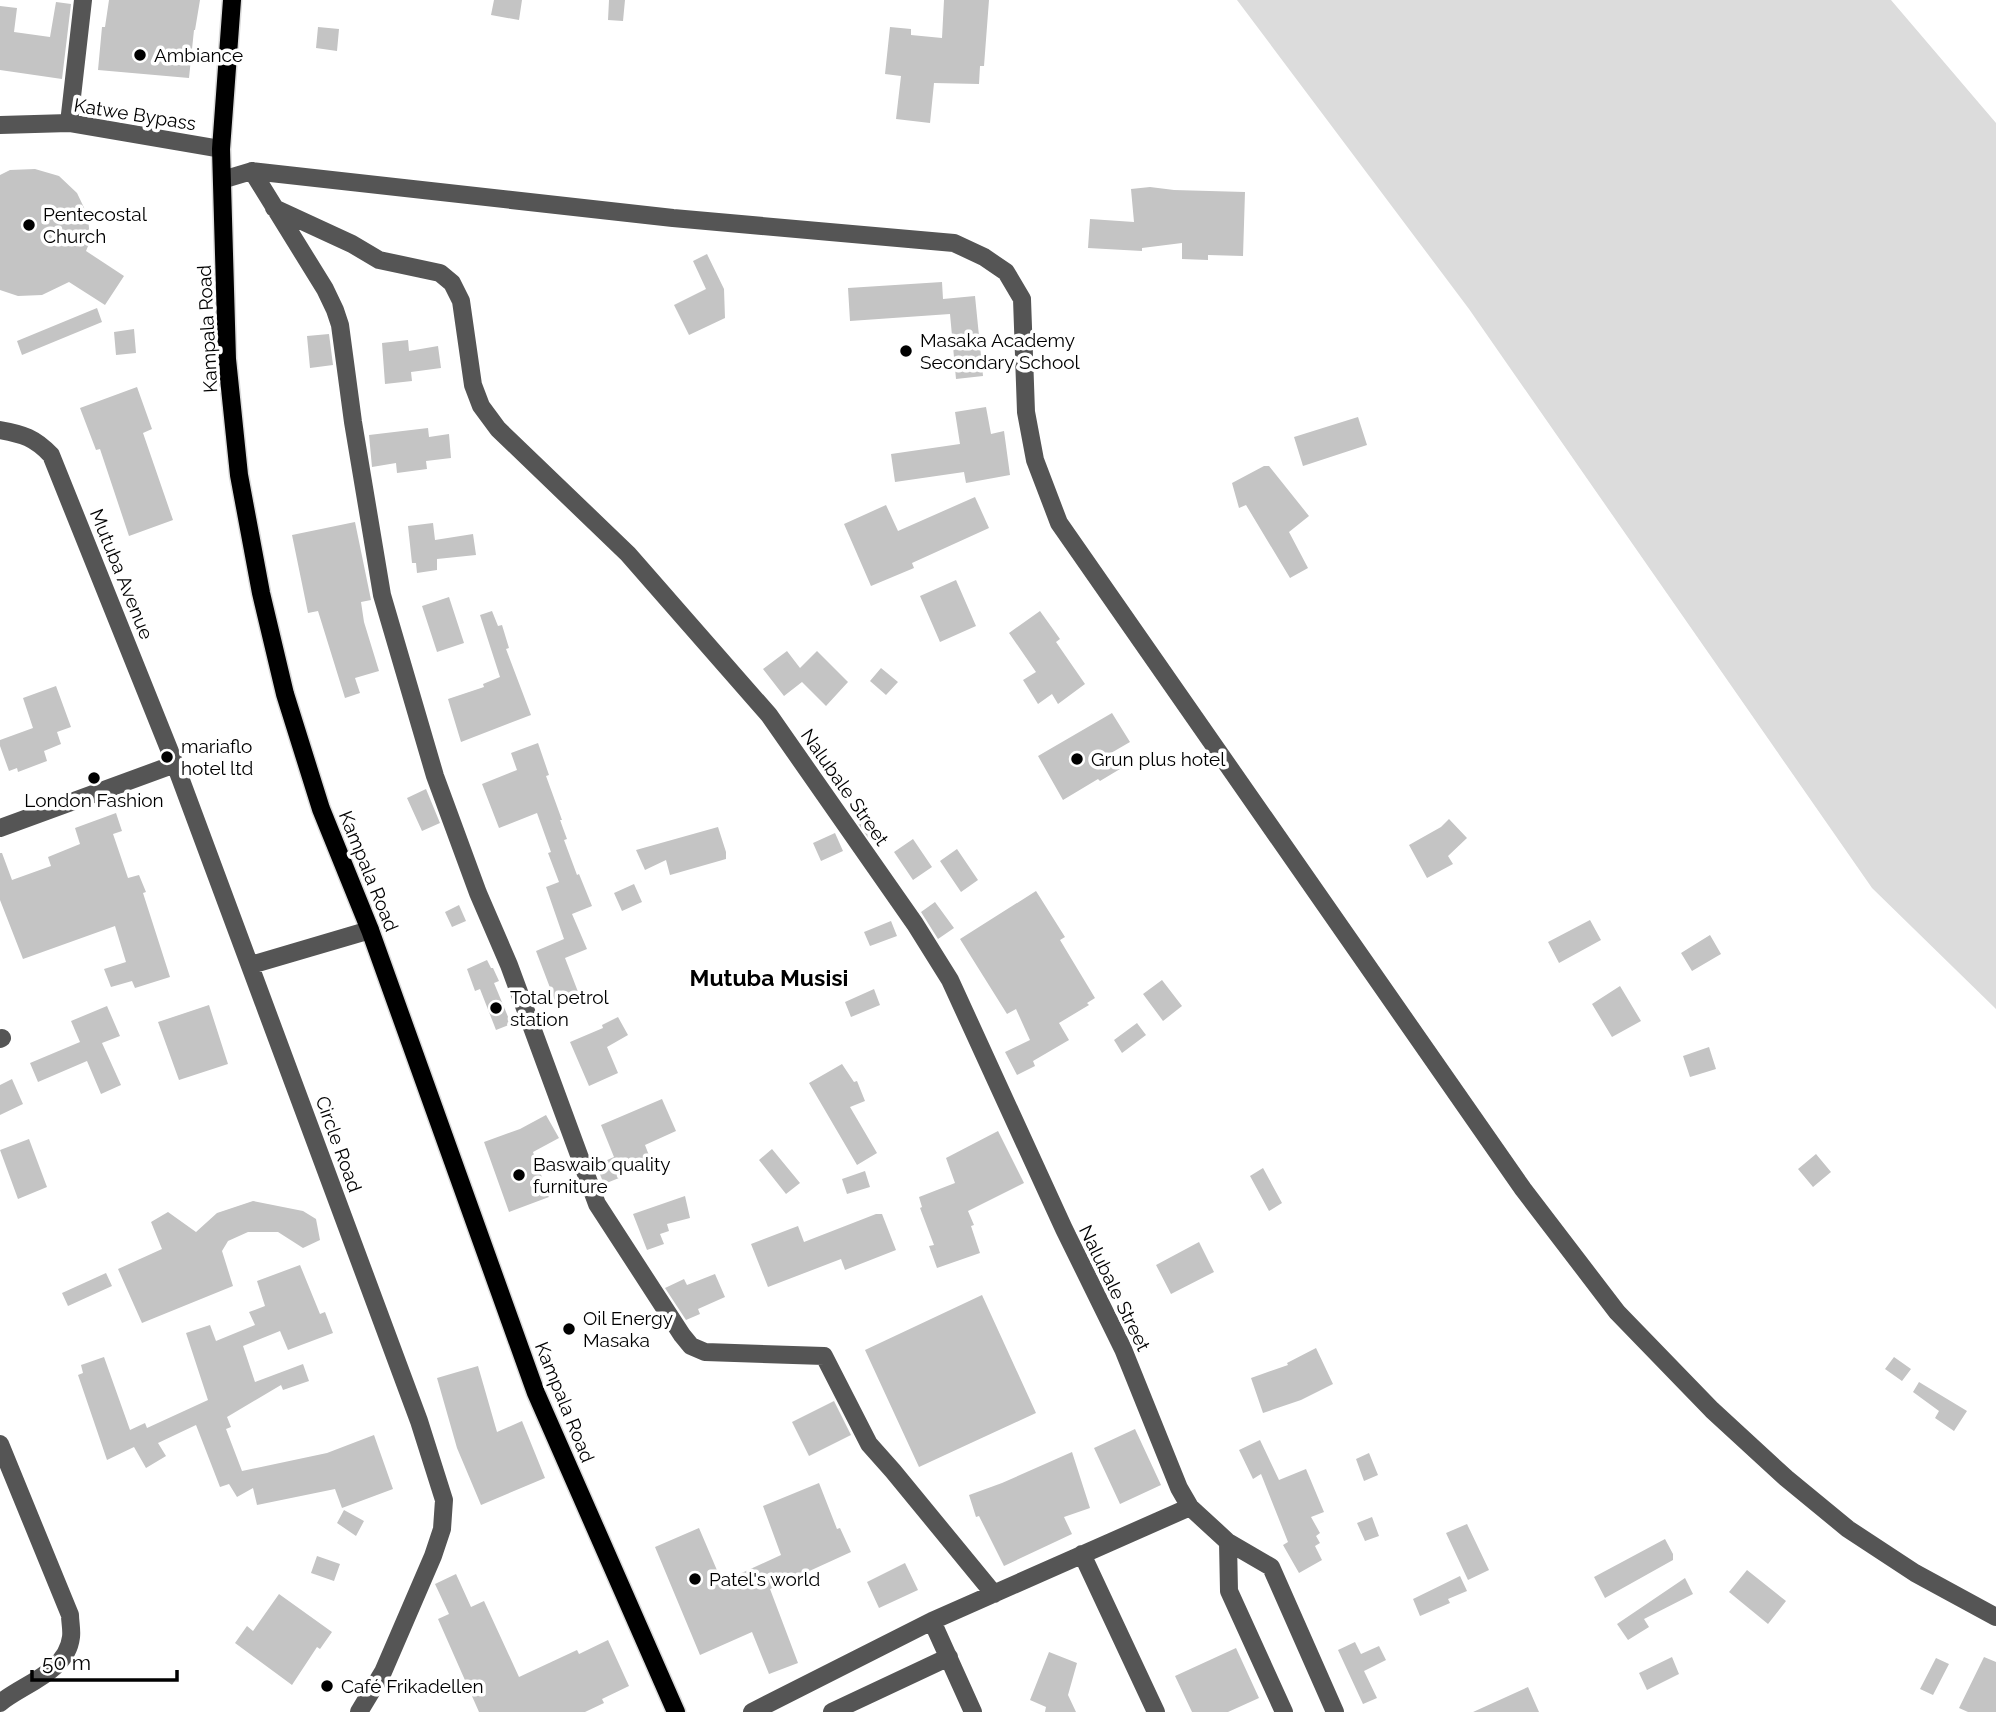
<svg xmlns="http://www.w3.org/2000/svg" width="1996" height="1712" viewBox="0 0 1996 1712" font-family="Raleway,sans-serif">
<rect width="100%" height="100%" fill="#fff"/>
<!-- green -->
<path fill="#dcdcdc" d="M1237 0H1891L1996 123V1009L1872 888 1469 309Z"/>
<!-- building -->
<path fill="#c4c4c4" d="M109 0H200L195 30H194L189 78 98 70 102 27H105Z
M494 0H522L519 20 491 15Z
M609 0H625L623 21 608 20Z
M944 0H989L984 66H980L979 84 934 83 930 123 896 119 901 76 885 74 890 27 911 29V35L942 38Z
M56 2 71 4 62 79 0 70V6L17 8 14 32 50 37Z
M318 27 339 29 337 51 316 48Z
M35 169 59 176 77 193 88 216 90 241 86 251 124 276 105 305 69 282 42 295 18 296 0 290V175L10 170Z
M1150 187 1174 190 1245 192 1243 256 1208 255V260L1182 259V243L1142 248V251L1088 248 1090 219 1134 222 1131 189Z
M707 254 724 289 725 318 689 335 674 305 706 289 693 261Z
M942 282 943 299 975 296 983 376 956 379 950 314 850 321 848 288Z
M97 308 102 322 22 355 17 341Z
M134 329 136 353 116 355 114 332Z
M329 334 333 365 310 368 307 336Z
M408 340 409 351 438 346 441 368 411 372 412 381 385 384 382 343Z
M137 387 152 429 143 433 173 520 129 536 100 449 96 450 80 408Z
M986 407 991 434 1004 431 1010 475 966 483 964 472 895 482 891 454 960 444 955 412Z
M1358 417 1367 445 1303 466 1294 437Z
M428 428 429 437 449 434 451 458 426 461 427 469 397 473 396 463 372 467 369 435Z
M1264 466H1269L1309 516 1289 532 1308 568 1290 578 1246 505 1239 508 1232 483Z
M975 497 989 528 912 563 914 568 871 586 844 524 886 505 898 531Z
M355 522 371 600 361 602 364 622 379 671 355 678 360 693 345 698 318 611 308 613 292 535Z
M433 523 435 540 473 534 476 555 437 559V570L417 573 416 563H412L408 526Z
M956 580 976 626 940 642 920 596Z
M449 597 464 643 437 652 422 606Z
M492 611 498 626 502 625 509 648 506 649 531 715 461 742 448 699 484 687 483 684 500 677 480 615Z
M1040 611 1060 639 1056 642 1085 684 1058 704 1052 694 1038 704 1023 680 1036 672 1009 633Z
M787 651 800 668 817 651 848 682 826 706 802 682 784 696 763 669Z
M881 668 898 682 886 695 870 681Z
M56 686 71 727 57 732 61 744 44 751 47 761 18 772 17 768 9 771 0 746V740L33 728 23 698Z
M1112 713 1130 742 1111 753 1120 769 1100 781 1098 779 1063 800 1038 756Z
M538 743 549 775 546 776 562 820H560L567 839 564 840 577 875 579 874 592 906 572 914 587 949 565 958 580 997 557 1006 536 951 564 939 546 887 559 882 548 853 551 852 537 813 499 828 482 784 517 770 511 753Z
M426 789 440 823 422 831 407 798Z
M116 813 122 831 113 834 128 878 139 875 146 892 143 893 170 977 135 988 132 981 111 987 104 969 126 962 115 926 23 959 0 900V853H2L12 880 51 866 48 857 80 844 75 828Z
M866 814 879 829 869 839 857 822Z
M1449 819 1467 838 1448 856 1453 864 1427 878 1409 845 1441 827Z
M718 827 726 852V859L670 875 666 860 645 870 636 850Z
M835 833 843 851 821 861 813 843Z
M913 839 932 867 913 880 894 852Z
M957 849 978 880 961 892 940 861Z
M634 884 642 902 622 911 614 893Z
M1036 891 1065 937 1060 940 1095 998 1087 1003 1089 1005 1059 1023 1069 1040 1033 1061 1035 1066 1017 1075 1005 1052 1030 1040 1016 1009 1007 1014 960 939Z
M935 902 954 928 938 939 921 912Z
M459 905 466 921 452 927 445 912Z
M1590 920 1601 940 1559 963 1548 942Z
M891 921 897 936 870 946 864 932Z
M1710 935 1721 954 1692 971 1681 953Z
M487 960 491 968H493L499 981 494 983 511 1024 496 1030 480 989 475 991 467 969Z
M1162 980 1182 1006 1163 1021 1143 994Z
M1620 986 1641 1021 1612 1037 1592 1004Z
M874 989 880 1005 851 1017 845 1002Z
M209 1005 228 1064 179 1080 158 1022Z
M107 1006 120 1036 102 1043 121 1085 101 1094 87 1061 38 1082 30 1063 80 1042 71 1021Z
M618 1017 628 1035 607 1047 618 1073 589 1086 570 1042 603 1028 602 1025Z
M1137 1023 1146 1035 1122 1053 1114 1040Z
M1709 1047 1716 1069 1690 1077 1683 1056Z
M842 1064 854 1082 857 1081 865 1101 850 1107 877 1153 857 1165 809 1083Z
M12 1079 23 1104 0 1115V1085Z
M662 1099 676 1131 645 1145 650 1158 616 1172 619 1178 604 1184 596 1165 614 1157 601 1125Z
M546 1115 559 1138 533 1152 549 1197 509 1212 484 1142 520 1129Z
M998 1131 1024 1183 968 1211 974 1225 971 1226 980 1253 937 1268 929 1246 934 1245 920 1208 922 1207 919 1197 955 1183 946 1158Z
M29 1139 47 1187 18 1199 0 1150Z
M772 1149 800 1183 786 1194 759 1160Z
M1816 1154 1831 1172 1813 1187 1798 1169Z
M1263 1168 1282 1203 1269 1211 1250 1176Z
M865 1171 870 1187 847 1194 842 1179Z
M685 1196 690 1218 667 1224 669 1231 660 1234 664 1244 647 1250 633 1214Z
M253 1201 303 1211 316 1219 320 1240 303 1248 278 1232H248L228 1241 222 1251 233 1286 142 1323 118 1269 162 1249 151 1222 168 1212 196 1232 217 1213Z
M876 1214H882L896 1250 845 1270 841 1259 768 1287 751 1244 798 1226 804 1242Z
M1199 1242 1214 1272 1171 1294 1156 1265Z
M300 1265 320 1314 325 1312 333 1333 288 1350 280 1331 243 1346 255 1382 303 1364 309 1381 283 1390 281 1385 227 1417 231 1427 226 1429 242 1471 327 1453 374 1435 393 1489 342 1508 335 1489 257 1505 253 1488 237 1497 229 1484 220 1487 196 1425 158 1443 166 1456 146 1468 134 1447 107 1460 78 1375 83 1373 81 1365 104 1357 130 1430 145 1423 147 1428 208 1400 186 1333 210 1325 216 1341 255 1325 249 1312 265 1306 257 1281Z
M106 1273 112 1286 68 1306 62 1293Z
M715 1274 725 1297 698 1309 700 1314 686 1320 665 1288 684 1279 687 1285Z
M982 1295 1036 1413 919 1467 865 1350Z
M1316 1348 1333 1384 1301 1400 1263 1413 1251 1378 1288 1365 1287 1363Z
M1894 1357 1911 1369 1902 1381 1885 1369Z
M478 1366 497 1432 522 1421 545 1478 481 1505 457 1448 437 1378Z
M1919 1382 1967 1411 1954 1431 1935 1418 1939 1411 1913 1392Z
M834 1401 851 1435 809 1456 792 1422Z
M1135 1429 1161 1485 1120 1504 1094 1448Z
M1260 1440 1279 1480 1306 1469 1324 1512 1311 1517 1320 1533 1316 1536 1320 1543 1315 1546 1322 1560 1299 1573 1283 1545 1288 1542 1261 1474 1253 1479 1239 1450Z
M1072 1452 1090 1508 1064 1517 1072 1534 1004 1566 979 1516 976 1517 969 1495 1002 1483Z
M1369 1453 1378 1475 1364 1481 1356 1459Z
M819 1483 837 1529 840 1528 851 1552 770 1589 798 1663 769 1674 752 1632 700 1655 655 1547 699 1528 722 1582 781 1555 763 1506Z
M344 1510 364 1521 356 1536 337 1523Z
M1372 1517 1379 1536 1365 1541 1357 1523Z
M1467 1524 1489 1570 1468 1580 1446 1533Z
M1665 1539 1673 1554V1560L1605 1598 1594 1577Z
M317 1556 340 1564 334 1581 311 1573Z
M905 1563 918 1590 879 1608 867 1582Z
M1747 1570 1786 1601 1768 1624 1729 1592Z
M456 1574 471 1607 484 1601 519 1677 577 1650 579 1654 608 1640 629 1686 602 1699 604 1703 585 1712H479L438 1619 449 1614 435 1584Z
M1460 1576 1467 1591 1448 1599 1450 1603 1420 1616 1413 1599Z
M1685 1578 1693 1594 1644 1619 1649 1627 1628 1640 1617 1624Z
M279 1594 332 1632 320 1649 317 1647 292 1685 235 1643 247 1626 253 1631Z
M1355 1642 1361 1654 1379 1646 1386 1660 1364 1671 1377 1698 1363 1704 1338 1650Z
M1236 1648 1259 1698 1228 1712H1192L1175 1676Z
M1049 1652 1077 1663 1068 1695 1076 1712H1045L1046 1707 1030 1700Z
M1672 1657 1679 1674 1647 1690 1639 1673Z
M1984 1657 1996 1662V1712H1968L1959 1708Z
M1936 1658 1949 1664 1933 1695 1920 1689Z
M1528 1687 1539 1712H1473Z"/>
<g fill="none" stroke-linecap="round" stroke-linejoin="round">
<!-- major casing -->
<g stroke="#dbdbdb" stroke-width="21">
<path id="major" d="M232 0 221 149 227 359 239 475 261 593 285 694 321 809 370 930 536 1393 676 1712"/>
</g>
<!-- minor -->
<path stroke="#555" stroke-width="18" d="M69 123 83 0
M0 125 69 123 221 149
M252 171 325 289 335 310 340 325 353 422 382 595 435 776 478 893 509 965 597 1204 682 1335 691 1346 705 1352 824 1356 869 1444 893 1471 994 1594
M222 180 252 171 673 218 954 243 984 257 1006 272 1022 299 1026 412 1035 460 1059 523 1523 1189 1617 1312 1712 1410 1786 1478 1848 1529 1915 1573 1996 1617
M274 208 352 244 379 260 440 273 452 283 461 301 473 385 481 406 498 429 628 554 769 715 915 924 950 980 1064 1229 1123 1349 1179 1488 1190 1507 1228 1542 1271 1567 1335 1712
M0 430C23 434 35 438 51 455L175 764
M0 828 175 764 419 1421 444 1500 442 1529 433 1556 383 1672 359 1712
M251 965 370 930
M0 1039 2 1038
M0 1444 70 1615C70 1622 72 1630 71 1637 67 1672 23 1684 0 1703
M1228 1542 1229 1591 1284 1712
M1082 1554 1156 1712
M932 1621 973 1712
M752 1712 932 1621 1190 1507
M832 1712 949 1657"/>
<!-- major -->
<use href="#major" stroke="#000" stroke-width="18"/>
</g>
<!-- markers -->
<g fill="#000" stroke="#fff" stroke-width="2.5">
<circle cx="140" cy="55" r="7"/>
<circle cx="29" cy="225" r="7"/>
<circle cx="906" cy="351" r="7"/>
<circle cx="167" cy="757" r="7"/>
<circle cx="1077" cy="759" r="7"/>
<circle cx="94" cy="778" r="7"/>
<circle cx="496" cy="1008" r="7"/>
<circle cx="519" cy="1175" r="7"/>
<circle cx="569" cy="1329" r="7"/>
<circle cx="695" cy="1579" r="7"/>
<circle cx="327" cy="1686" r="7"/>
</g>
<g text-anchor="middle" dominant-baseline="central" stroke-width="7" stroke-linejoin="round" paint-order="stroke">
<!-- poi labels -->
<g font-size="19" fill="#000" stroke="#fff" text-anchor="start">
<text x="154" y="55">Ambiance</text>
<text x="43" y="214">Pentecostal<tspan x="43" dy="22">Church</tspan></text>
<text x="920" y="340">Masaka Academy<tspan x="920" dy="22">Secondary School</tspan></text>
<text x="181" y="746">mariaflo<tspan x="181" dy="22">hotel ltd</tspan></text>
<text x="1091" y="759">Grun plus hotel</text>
<text x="94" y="800" text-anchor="middle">London Fashion</text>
<text x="510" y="997">Total petrol<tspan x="510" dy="22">station</tspan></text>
<text x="533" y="1164">Baswaib quality<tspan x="533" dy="22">furniture</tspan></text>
<text x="583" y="1318">Oil Energy<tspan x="583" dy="22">Masaka</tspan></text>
<text x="709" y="1579">Patel's world</text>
<text x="341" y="1686">Café Frikadellen</text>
</g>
<!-- street labels -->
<g font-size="19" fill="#000" stroke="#fff">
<text transform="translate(135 114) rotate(9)">Katwe Bypass</text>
<text transform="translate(207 329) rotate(-93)">Kampala Road</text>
<text transform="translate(122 574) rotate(68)">Mutuba Avenue</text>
<text transform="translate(845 787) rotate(55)">Nalubale Street</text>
<text transform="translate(369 871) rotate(68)">Kampala Road</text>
<text transform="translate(339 1144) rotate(70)">Circle Road</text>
<text transform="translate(1115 1288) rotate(64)">Nalubale Street</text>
<text transform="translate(565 1402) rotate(68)">Kampala Road</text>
</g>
<!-- quarter labels -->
<g font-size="23" font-weight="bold" fill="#000" stroke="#fff">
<text x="769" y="977">Mutuba Musisi</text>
</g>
</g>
<!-- scale -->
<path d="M32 1670v10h145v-10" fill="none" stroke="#000000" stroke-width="3.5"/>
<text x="42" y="1670" font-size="21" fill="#000000" stroke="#ffffff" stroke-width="5" paint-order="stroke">50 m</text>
</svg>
